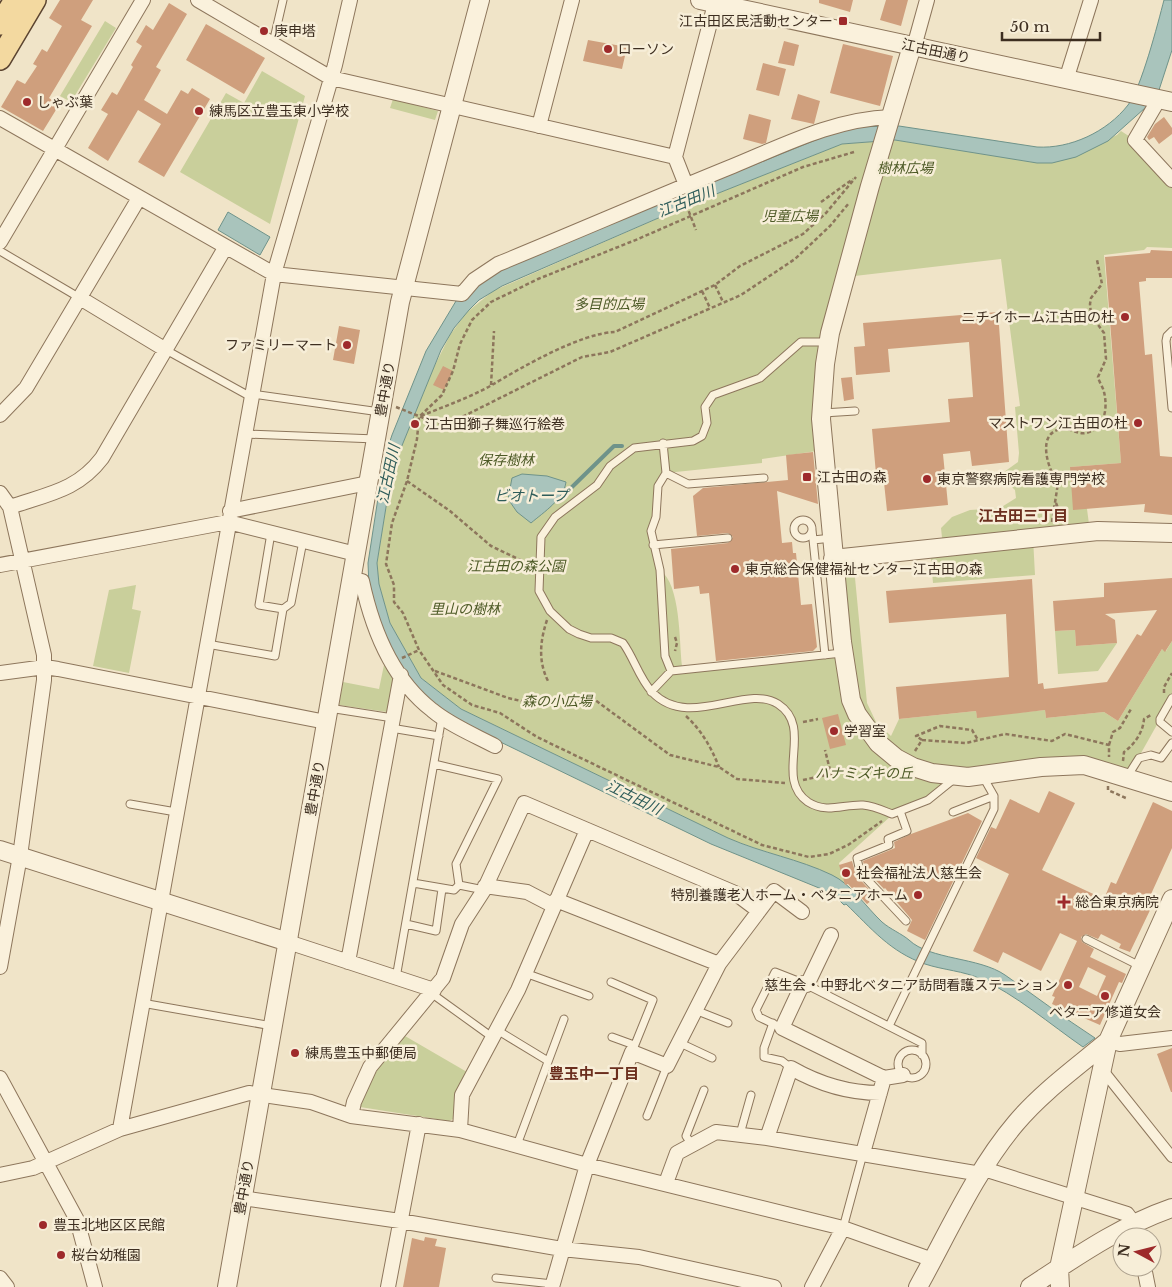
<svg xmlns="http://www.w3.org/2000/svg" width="1172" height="1287" viewBox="0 0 1172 1287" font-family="'Libre Baskerville','Noto Sans JP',serif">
<rect width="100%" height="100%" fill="#f0e4c8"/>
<!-- green -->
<path fill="#c9cf9b" d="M105 21 116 28 71 102 60 96Z
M262 71 305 96 270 224 180 172 226 93 244 103Z
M393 99 438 111 435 120 390 108Z
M1121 131 1135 140 1172 180V248L1147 247 1144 250 1104 255 1121 463 1070 467 1087 509 1090 532 1033 538 1035 575 933 583 930 549 943 547 941 528 952 517 970 510 1000 508 1016 498 1015 490 1003 479 1004 472 1018 462 1019 453 1015 407 1020 406 1001 259 846 277 837 309 824 450 762 459V463L666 473 658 486 651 531 660 570C681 585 679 641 682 666L671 668 843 653 833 559 853 557 867 703 876 722 891 736 899 719 976 711 977 717 1045 710 1046 718 1104 712 1118 721 1162 649 1166 651 1172 641V698L1127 778 1105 770 956 777 928 800 892 815 839 863 845 885C830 868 754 850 728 838L461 709 421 678 390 623 379 584 377 563 392 470 434 367 450 335 466 313 493 291 686 206 842 144 895 140 1033 162 1052 163 1117 135Z
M136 585 132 609 141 611 129 673 93 666 109 590Z
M1075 630 1076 646 1117 643 1098 671 1058 674 1055 631Z
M384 665 393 677 387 712 339 705 343 682 379 689Z
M405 1036 467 1072 456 1091 453 1119 449 1121 360 1107C365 1077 385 1058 405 1036Z"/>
<!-- water -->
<path fill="#a9c4bc" stroke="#6f938a" d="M1164 0H1172V50L1159 90 1145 108 1108 141 1076 157 1052 163H1037L895 140 842 144 686 206 502 286 479 300 469 310 454 328 441 350 392 470 377 563 379 584 390 623 421 678 461 709 728 838C762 853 799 859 832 875 851 884 866 907 882 922 890 929 902 934 909 940 930 960 979 957 1005 975 1034 995 1064 1018 1095 1038L1083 1047C1051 1025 1015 994 981 979 964 971 943 970 925 964 890 952 871 928 846 904L844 905 836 897 824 890 711 844 453 719 412 685 380 628 369 587 368 563 384 459 392 435 426 351 456 301 468 289 506 265 848 127 899 126 1037 147C1070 149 1107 132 1128 105 1141 89 1158 23 1164 0Z
M228 212 270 237 260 255 218 230Z
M522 474 547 476 566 482C564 499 544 512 531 523L517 512 508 499 512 478Z"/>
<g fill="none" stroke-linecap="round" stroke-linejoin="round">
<!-- stream -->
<path stroke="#6f938a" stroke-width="4" d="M565 490 571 488 614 446H622"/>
</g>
<!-- building -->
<path fill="#cf9f7d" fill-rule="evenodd" d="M60 0H93L81 20 92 26 49 98 59 105 43 131 1 107 17 80 25 84 37 66 33 64 42 49 47 52 62 26 49 18Z
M819 0H853L850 12 819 3Z
M886 0H908L901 26 880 20Z
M169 3 187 14 156 67 161 70 144 100 167 114 181 90 188 94 192 88 210 99 164 177 138 162 161 124 138 110 108 161 88 148 108 114 101 110 112 92 117 95 133 67 131 65 142 46 136 42 146 25 153 30Z
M206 24 265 58 244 94 186 60Z
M588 40 627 47 622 69 583 61Z
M784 41 799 45 794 66 778 63Z
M843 44 893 56 880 106 830 93Z
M763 63 786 69 779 96 756 90Z
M798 94 820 101 814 124 791 119Z
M749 114 771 120 766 143 762 144 743 139Z
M1164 117 1172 128V134L1159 144 1154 137 1149 140 1147 137 1155 124Z
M1151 250 1172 251V278H1146V281L1139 282 1145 355 1152 354 1160 456 1172 457V515L1144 512 1145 504 1073 510 1070 467 1121 463 1105 257 1150 253Z
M998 312 1009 462 972 466 970 451 943 454 948 505 887 511 883 473 876 474 872 429 950 422 948 399 973 397 969 342 888 349 890 372 856 375 854 347 865 346 863 323Z
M339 326 360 330 354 364 333 360Z
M443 366 453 371 444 390 433 385Z
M852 377 854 399 844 401 841 378Z
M813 452 818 504 777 491 782 543 792 542 793 553H796L801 605 812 604 817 647 813 651 716 661 709 593 700 594 699 586 674 589 671 549 728 543 733 537 728 533 697 536 693 496 703 488 788 480 786 455Z
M1172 578V641L1165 652 1162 649 1118 721 1104 712 1046 718 1045 710 977 718 976 711 899 719 896 687 1009 677 1006 614 889 623 886 591 1032 579 1038 684 1043 683 1044 689 1107 682 1137 634 1141 636 1157 610 1105 614 1115 620 1117 643 1076 646 1075 630 1055 631 1053 601 1104 597V583Z
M838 714 846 745 830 749 822 718Z
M1049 791 1075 803 1042 870 1104 899 1111 882 1116 884 1153 802 1172 811V848L1147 903 1152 906 1130 952 1119 948 1121 944 1101 934 1098 939 1086 934 1081 937 1082 942 1094 949 1090 957 1126 974 1122 983 1119 982 1100 1025 1052 1004 1055 997 1052 996 1077 941 1060 933 1041 971 1003 952 998 963 973 951 1009 874 976 858 991 827 996 829 1010 799 1039 813ZM1088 967 1106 976 1097 996 1079 987Z
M968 813 982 821 925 940 907 931 912 920 885 888 884 889 865 869 863 861 895 848 894 842 911 834Z
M852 861 856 875 876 897 867 904 848 884 845 885 839 865Z
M1172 1048V1092H1171L1157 1054Z
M425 1237 437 1239 435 1246 446 1248 439 1287H403L412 1238 424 1241Z"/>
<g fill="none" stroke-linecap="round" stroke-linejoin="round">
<!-- service casing -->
<g stroke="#8d765c" stroke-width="9">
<path id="service" d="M273 43 283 0
M0 251 80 298
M1172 331 1167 336 1166 341 1172 408
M827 342H801L760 378 713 395 705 407 707 423 702 436 693 441 634 448 610 466 597 485 555 517 541 537 539 591 550 611 569 629 579 634 591 638H611L623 643C634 658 639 678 652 692 689 731 746 683 778 704 815 728 773 778 808 802 827 814 843 804 863 805 874 806 882 810 892 814L928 800 954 779
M166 350 251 397
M252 394 380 412
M823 413 855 411
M245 434 376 439
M663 443 666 473 658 486 656 517 651 531 660 570 665 656 671 671 842 653
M666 473 688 484 764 478
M794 529a9 9 0 1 1 18 0a9 9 0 1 1-18 0Z
M812 530 825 655
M271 533 259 605 283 609
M813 540 832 538
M653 545 728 538
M207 644 275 656 283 609 291 603 303 541
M651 692 671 671
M1172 698 1160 719V722L1172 732
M329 708 393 718
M391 728 439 736
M434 764 498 779 456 864 459 885 484 890
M1127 777 1139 758 1151 755 1161 758 1172 743
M130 804 176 812
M900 811 907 831 888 839 889 845 857 858 860 872 906 921
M953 812 994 796
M413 883 454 890 459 885
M406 924 436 931 442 889
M1086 939 1140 966
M525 973 589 996
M396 978 442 717
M611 982 653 1000 632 1052
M807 985 922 1043V1055
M431 993 492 1037
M142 1003 272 1026
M695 1010 728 1023
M773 1023 764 1048V1057L782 1061 791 1068
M889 1026 994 809V796L982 775
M782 1028 759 1017 756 1010 775 972 803 983
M497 1030 548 1061
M612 1037 634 1045
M678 1042 712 1058
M898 1064a14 14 0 1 1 28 0a14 14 0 1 1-28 0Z
M647 1116 667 1066
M740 1134 751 1095
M517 1145 564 1019
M692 1145 686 1136 704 1090
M843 1228 863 1154
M496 1278 553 1284"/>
</g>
<!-- pedestrian casing -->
<g stroke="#8d765c" stroke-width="12">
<path id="pedestrian" d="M1101 1068 1172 1157"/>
</g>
<!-- minor casing -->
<g stroke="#8d765c" stroke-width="16">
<path id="minor" d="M198 0 331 78 675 157
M914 47 927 0
M1066 80 1091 0
M1159 99 1135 140 1172 180
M0 118 274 274 462 294 474 280 498 264C576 232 654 198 733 166 784 145 834 119 891 117
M539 126 572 0
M686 185 675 157 716 0
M0 242 143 0
M80 298 166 350
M0 415 26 388 139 198
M0 493 10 507 44 655V680L20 856 0 967
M10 507C47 494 77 491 102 458L225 248
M230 511 368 483
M0 565 228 522 356 554
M352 579 362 581C372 628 392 679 432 710 450 725 474 735 495 746
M0 673 45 667 58 669 326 722
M485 886 527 892 554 906
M556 900 719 964
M831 935 807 985 803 983 782 1028 884 1078
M288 942 434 990
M348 962 401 675
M1108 1041 1120 1044 1172 1038
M0 1078 77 1220 95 1287
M351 1116 354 1102 370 1067 443 978 462 924 484 890 524 803 735 893 759 911
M120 1129 274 274 335 65 350 0
M460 1130 462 1095 518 990 587 830
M767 1138 791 1068C819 1084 848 1093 880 1093
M863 1153 884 1078 903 1075
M984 1169 1127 1214 1133 1222 1138 1237
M0 1175 33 1168 120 1129 249 1093 311 1102 351 1116 460 1130 587 1165 843 1228 933 1260
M666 1183 677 1153 716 1132 767 1138 981 1174
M242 1198 400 1221 562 1249 639 1257 774 1287
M1144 1267 1148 1287
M0 1278 7 1287
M388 1287 419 1124
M552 1287 587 1165 632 1052 667 1066 719 964 774 891 802 912
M812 1287 843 1228"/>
</g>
<!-- tertiary casing -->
<g stroke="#8d765c" stroke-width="20">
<path id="tertiary" d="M700 0 1172 102
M912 46 870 186 830 333 825 364 821 419 842 642 851 700 857 714 878 743 896 758 913 767 932 773 968 777 1041 767 1084 765 1172 792
M833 559 1098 531 1172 533
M0 850 288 942
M227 1287 400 302 480 0
M918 1287C948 1233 976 1170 1016 1123 1042 1092 1077 1067 1108 1041
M1030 1287C1076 1257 1120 1226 1172 1208
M1060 1287 1059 1268 1108 1041 1172 899"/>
</g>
<!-- primary casing -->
<g stroke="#5b4430" stroke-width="24">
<path id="primary" d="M0 24 15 0
M0 59 35 0"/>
</g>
<!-- path -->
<path stroke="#8d765c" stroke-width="2.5" stroke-dasharray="4 2.5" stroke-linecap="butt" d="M854 152 803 167 638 239 538 279 491 302 472 320 460 344 453 371 442 395 419 417 417 439 407 481 392 523 386 564 394 585V602L403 613 419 650 443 685 472 705 500 713 537 737 762 845 809 857 829 854 848 845 882 821
M684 199 696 230
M821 202 853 179
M715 285 723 302
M702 291 710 308
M491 385 494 331
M396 407 436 423 448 424 582 357 610 352 741 295 795 259 830 226 849 203
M421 416C445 406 469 398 492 385 522 367 581 333 615 332L715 285 740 266 803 234 826 213 856 177
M407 481 450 511 491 546 531 565
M1056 503 1063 521
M1052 522 1058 483C1048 470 1035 431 1063 429 1071 428 1078 435 1086 433 1105 429 1108 408 1104 392 1103 387 1099 382 1098 377L1106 359 1104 333 1091 315 1090 304 1091 298 1102 284 1097 260
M547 620C540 641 538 661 548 681
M675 637 677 643 675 651
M402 658 419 650
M435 671 508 698 530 703
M1164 693V687L1172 673
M591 697 670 755 719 767 737 779 785 783
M686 716C702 731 711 747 719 767
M803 722 818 719
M922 740 916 736 940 726 972 730 978 740
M1109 745 1113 732 1120 728 1131 709
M915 751 922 740 966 743 1005 734 1052 741 1065 734 1109 745V757
M1123 761 1124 752C1135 744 1143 732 1144 719L1151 715
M803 780 831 774 825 750
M1108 786V790L1128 799"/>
<!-- service -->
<use href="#service" stroke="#faf1dc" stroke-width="7"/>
<!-- pedestrian -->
<use href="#pedestrian" stroke="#faf1dc" stroke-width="10"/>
<!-- minor -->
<use href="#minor" stroke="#faf1dc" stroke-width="14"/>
<!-- tertiary -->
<use href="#tertiary" stroke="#faf1dc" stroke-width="18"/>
<!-- primary -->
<use href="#primary" stroke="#f3d9a0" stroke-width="21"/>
</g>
<!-- markers -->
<g fill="#9e2a2b" stroke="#f7eed8" stroke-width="2">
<rect x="838" y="16" width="10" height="10" rx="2.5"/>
<circle cx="264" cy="31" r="5"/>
<circle cx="608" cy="49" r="5"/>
<circle cx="27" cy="102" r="5"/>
<circle cx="199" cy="111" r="5"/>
<circle cx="1125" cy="317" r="5"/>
<circle cx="347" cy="345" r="5"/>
<circle cx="1138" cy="423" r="5"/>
<circle cx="415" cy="424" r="5"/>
<rect x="802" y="472" width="10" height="10" rx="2.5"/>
<circle cx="927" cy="479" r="5"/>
<circle cx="735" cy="569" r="5"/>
<circle cx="834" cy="731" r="5"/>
<circle cx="846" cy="873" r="5"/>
<circle cx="918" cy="895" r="5"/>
<path d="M1061.5 894.5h5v5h5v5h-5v5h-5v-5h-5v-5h5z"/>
<circle cx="1068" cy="985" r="5"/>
<circle cx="1105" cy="996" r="5"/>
<circle cx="295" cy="1053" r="5"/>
<circle cx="43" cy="1225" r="5"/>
<circle cx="61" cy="1255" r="5"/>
</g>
<g text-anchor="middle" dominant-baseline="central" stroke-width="5" stroke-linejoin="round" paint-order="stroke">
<!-- poi labels -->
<g font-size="14" fill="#3d2e20" stroke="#f7eed8" text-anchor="start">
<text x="833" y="21" text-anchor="end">江古田区民活動センター</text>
<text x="274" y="31">庚申塔</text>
<text x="618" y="49">ローソン</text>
<text x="37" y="102">しゃぶ葉</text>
<text x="209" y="111">練馬区立豊玉東小学校</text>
<text x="1115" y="317" text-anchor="end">ニチイホーム江古田の杜</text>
<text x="337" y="345" text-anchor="end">ファミリーマート</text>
<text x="1128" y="423" text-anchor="end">マストワン江古田の杜</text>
<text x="425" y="424">江古田獅子舞巡行絵巻</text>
<text x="817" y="477">江古田の森</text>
<text x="937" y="479">東京警察病院看護専門学校</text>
<text x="745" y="569">東京総合保健福祉センター江古田の森</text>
<text x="844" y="731">学習室</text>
<text x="856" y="873">社会福祉法人慈生会</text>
<text x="908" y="895" text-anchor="end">特別養護老人ホーム・ベタニアホーム</text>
<text x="1075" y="902">総合東京病院</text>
<text x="1058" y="985" text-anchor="end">慈生会・中野北ベタニア訪問看護ステーション</text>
<text x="1105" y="1012" text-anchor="middle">ベタニア修道女会</text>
<text x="305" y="1053">練馬豊玉中郵便局</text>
<text x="53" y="1225">豊玉北地区区民館</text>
<text x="71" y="1255">桜台幼稚園</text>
</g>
<!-- street labels -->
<g font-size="14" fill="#3d2e20" stroke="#f7eed8">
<text transform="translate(936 51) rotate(12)">江古田通り</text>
<text transform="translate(385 389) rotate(-80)">豊中通り</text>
<text transform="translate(315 788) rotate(-80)">豊中通り</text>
<text transform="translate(244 1187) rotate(-80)">豊中通り</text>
</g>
<!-- park labels -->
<g font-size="14" font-style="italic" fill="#4d5a26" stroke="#f7eed8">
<text x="905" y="168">樹林広場</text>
<text x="790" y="216">児童広場</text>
<text x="609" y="304">多目的広場</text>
<text x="506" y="460">保存樹林</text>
<text x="516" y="566">江古田の森公園</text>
<text x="465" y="609">里山の樹林</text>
<text x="557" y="701">森の小広場</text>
<text x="864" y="773">ハナミズキの丘</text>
</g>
<!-- water labels -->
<g font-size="15" font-style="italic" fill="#2f5d5a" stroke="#f7eed8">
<text transform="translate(686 201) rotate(-22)">江古田川</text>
<text transform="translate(388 474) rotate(-78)">江古田川</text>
<text x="531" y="495">ビオトープ</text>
<text transform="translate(634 797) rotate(26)">江古田川</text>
</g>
<!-- neighbourhood labels -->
<g font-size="15" font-weight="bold" fill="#6b2e1e" stroke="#f7eed8">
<text x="1023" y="515">江古田三丁目</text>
<text x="594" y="1073">豊玉中一丁目</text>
</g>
</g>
<!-- north arrow -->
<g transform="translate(1137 1252) rotate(277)"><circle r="24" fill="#f7eed8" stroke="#ada18e"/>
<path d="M0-4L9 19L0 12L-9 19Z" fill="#9e2a2b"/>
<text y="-8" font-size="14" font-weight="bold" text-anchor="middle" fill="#3d2e20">N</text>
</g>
<!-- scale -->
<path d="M1002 32v8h98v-8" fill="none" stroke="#3d2e20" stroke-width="2.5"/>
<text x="1010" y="32" font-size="15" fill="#3d2e20" stroke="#f7eed8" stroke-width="4" paint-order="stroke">50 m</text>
</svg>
